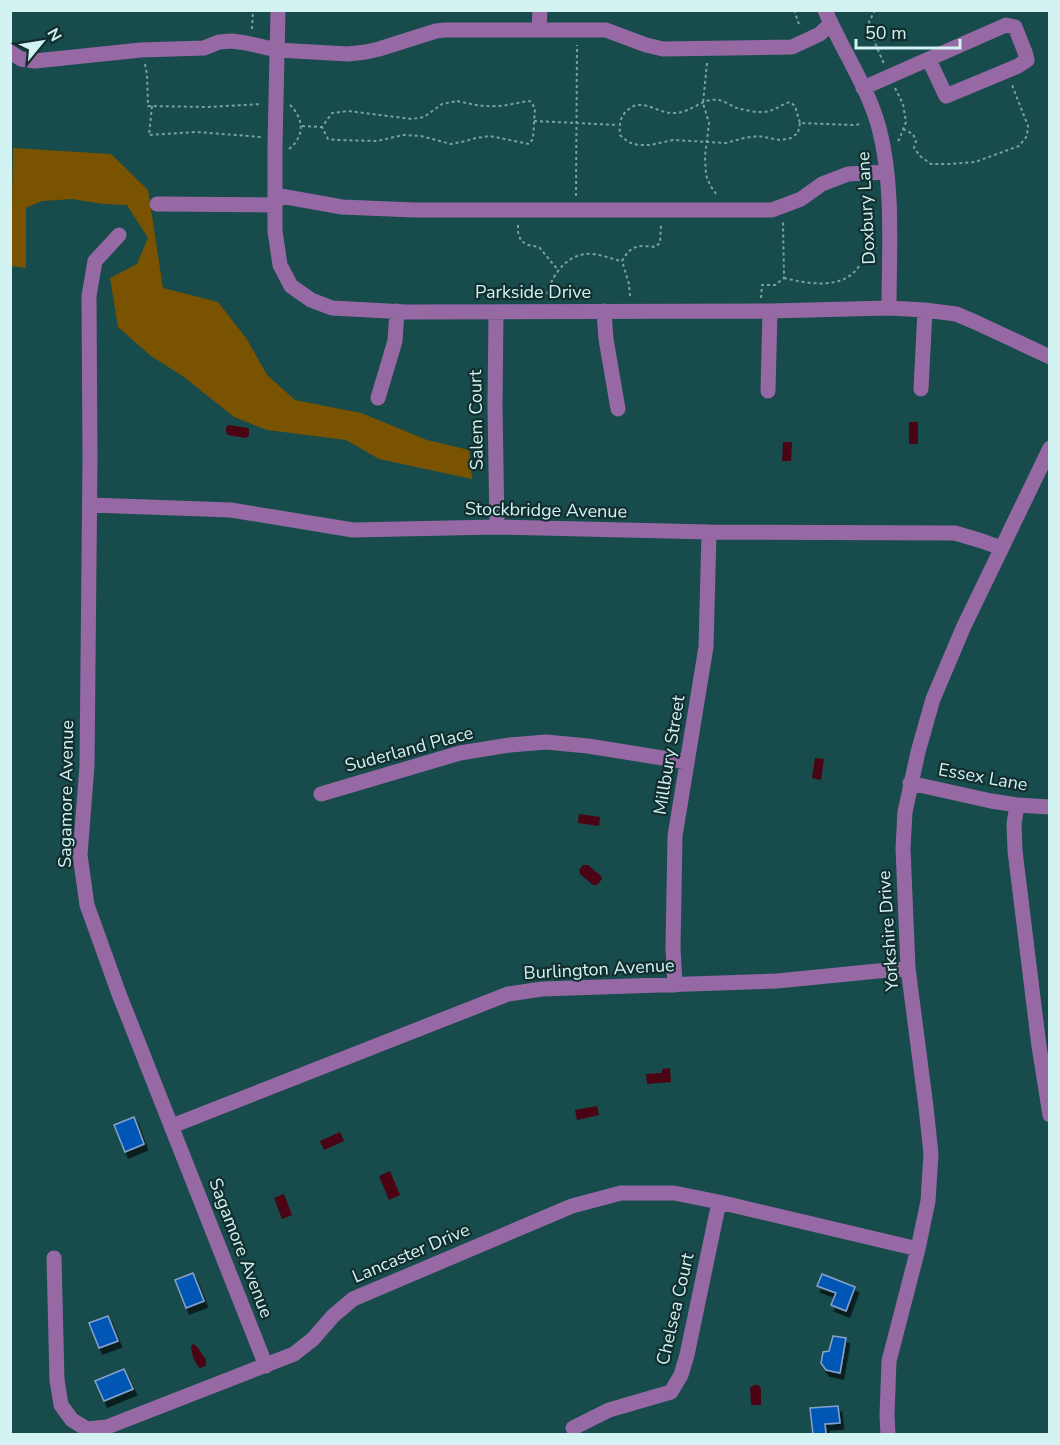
<svg xmlns="http://www.w3.org/2000/svg" width="1060" height="1445" viewBox="0 0 1060 1445" font-family="'Nunito Sans',sans-serif">
<defs>
<filter id="shadow"><feDropShadow dx="3.5" dy="6" stdDeviation="0" flood-color="#0009"/></filter>
</defs>
<rect width="100%" height="100%" fill="#184b4c"/>
<!-- green -->
<path fill="#7a5300" d="M13 148 111 154 148 190 163 288 218 302 246 338 267 375 295 400 361 413 427 440 469 450 472 479 379 459 346 440 267 430 234 417 184 377 151 356 118 327 110 278 137 264 148 238 127 205 103 204 72 199 42 201 26 208V268L11 266Z"/>
<!-- water -->
<path fill="#4a0413" d="M909 422H918V444H909Z
M229 425 248 428 249 430V435L246 438 228 435 226 432V427Z
M783 442H792L791 461H782Z
M815 758 824 759 821 780 812 778Z
M579 814 600 817 599 826 578 823Z
M583 865H588L601 876 602 879 597 885H593L580 874 579 870Z
M670 1068 671 1082 647 1084 646 1074 662 1073V1069Z
M597 1106 599 1115 577 1120 575 1110Z
M340 1132 344 1141 324 1150 320 1141Z
M390 1171 400 1195 389 1200 379 1176Z
M284 1194 292 1215 282 1219 274 1198Z
M193 1344C200 1347 200 1354 206 1359V1366L200 1368C194 1363 192 1354 191 1346Z
M754 1385H758L761 1388V1405H751L750 1388Z"/>
<!-- building -->
<path fill="#0456b5" stroke="#86a2ca" stroke-width="1.5" filter="url(#shadow)" d="M134 1117 144 1144 125 1152 114 1125Z
M193 1273 204 1301 186 1308 175 1280Z
M822 1274 855 1287 846 1311 831 1305 836 1293 817 1286Z
M108 1316 118 1341 99 1348 89 1323Z
M833 1336 846 1338 840 1373 826 1370 821 1363 823 1352 829 1351Z
M124 1369 133 1389 104 1401 95 1381Z
M838 1406 840 1423 825 1424 826 1434H813L810 1408Z"/>
<g fill="none" stroke-linecap="round" stroke-linejoin="round">
<!-- path -->
<path stroke="#78a2a2" stroke-width="2" stroke-dasharray="3 3" stroke-linecap="butt" d="M794 10 800 27
M875 10 869 22 873 38 884 64
M252 29 253 10
M707 63 703 103 709 123 705 156 706 175 710 185 716 194
M145 64 147 74 148 106 207 107 262 104
M895 88 903 104 906 122 899 140 897 141
M457 101C471 104 482 107 496 106 507 106 519 102 530 101L535 108 533 139 529 144 490 136 476 138 466 141 451 144 421 136 403 135 377 141 336 140 328 139 322 127 332 113 348 111 412 119 424 117 442 104Z
M152 106 149 135 196 132 262 137
M534 121 618 125
M800 123 798 133 791 138 780 140 758 136 744 138 726 143 673 140 650 145H638L628 142 620 135C619 123 620 114 632 107 644 100 659 113 672 113 688 114 698 102 711 100 721 98 729 105 737 108 744 110 753 112 760 112 773 113 779 105 790 102L795 106 800 123 853 125 862 124
M302 126 322 127
M903 129 913 134 916 141 914 148 920 156 931 164H950L975 162 1019 146 1027 136 1028 126 1012 85
M289 149C305 136 304 119 290 105
M576 196 577 45
M518 225V232L521 241 528 245 539 247 558 270
M784 278C816 286 858 291 865 249L877 248
M547 294C553 273 568 252 593 254 602 255 612 259 621 261
M630 296 629 284 622 261C631 245 638 245 655 247L660 243 661 225
M761 298 762 285H775L784 278 783 222"/>
<!-- minor -->
<path stroke="#9669a5" stroke-width="15" d="M278 10 275 144V231L280 265 291 286 311 300 332 308 406 312 770 311 889 308 925 310 956 314 975 322 1050 357
M825 10C842 50 868 87 879 128 894 185 889 250 889 308
M539 30 540 10
M10 52 21 59 35 61 141 50 204 48 219 42 232 41 246 43 277 50 348 54 366 52 379 49 436 31 445 30H606L646 45 663 49 792 47 820 34 831 23
M863 88 1006 25 1015 27 1025 52 1027 60 1018 66 946 96 929 60
M275 195 342 207 414 210H772L801 199 822 184 848 174 886 172
M157 204 275 205
M119 235 95 261 89 296 90 459 87 766 80 855 87 905 119 994 266 1366
M604 311 606 339 618 409
M496 312 495 406 497 527
M921 389 925 310
M768 391 770 311
M378 398 395 341 397 311
M90 505 231 510 353 530 497 527 709 532 955 533 982 541 1001 548
M910 783 991 801 1017 805 1050 807
M321 794 460 753 510 745 546 742 588 746 687 762
M1017 805 1014 824 1015 851 1039 1046 1050 1115
M675 985 673 948 675 836 706 647 709 532
M172 1126 508 994 542 989 777 981 908 968
M54 1258 57 1380 61 1405 72 1420 87 1429 107 1427 294 1354 313 1339 333 1316 353 1299 572 1206 621 1193H674L719 1202 918 1249
M573 1428 609 1410 671 1392 681 1375 687 1355 719 1202
M888 1434 887 1415 889 1361 918 1249 928 1201 931 1154 926 1107 908 968 903 848 905 812 918 752 933 699 964 626 1050 448"/>
</g>
<g text-anchor="middle" dominant-baseline="central" stroke-width="4.5" stroke-linejoin="round" paint-order="stroke">
<!-- street labels -->
<g font-size="18" fill="#d3f3f3" stroke="#122e2f">
<text transform="translate(866 208) rotate(-93)">Doxbury Lane</text>
<text x="533" y="292">Parkside Drive</text>
<text transform="translate(476 420) rotate(-91)">Salem Court</text>
<text transform="translate(546 510) rotate(1)">Stockbridge Avenue</text>
<text transform="translate(409 749) rotate(-15)">Suderland Place</text>
<text transform="translate(669 755) rotate(-81)">Millbury Street</text>
<text transform="translate(983 777) rotate(10)">Essex Lane</text>
<text transform="translate(66 794) rotate(-89)">Sagamore Avenue</text>
<text transform="translate(888 931) rotate(-94)">Yorkshire Drive</text>
<text transform="translate(599 969) rotate(-3)">Burlington Avenue</text>
<text transform="translate(241 1248) rotate(69)">Sagamore Avenue</text>
<text transform="translate(411 1253) rotate(-23)">Lancaster Drive</text>
<text transform="translate(675 1309) rotate(-77)">Chelsea Court</text>
</g>
</g>
<!-- border -->
<rect width="1060" height="1445" fill="none" stroke="#d3f3f3" stroke-width="24"/>
<!-- north arrow -->
<g transform="translate(42 42) rotate(60)" stroke="#122e2f" stroke-width="4.5" paint-order="stroke">
<path d="M0-4.5L10 22L0 15L-10 22Z" fill="#d3f3f3"/>
<text y="-9" font-size="16" font-weight="bold" text-anchor="middle" fill="#d3f3f3">N</text>
</g>
<!-- scale -->
<path d="M856 39v9h104v-9" fill="none" stroke="#d3f3f3" stroke-width="3"/>
<text x="865" y="39" font-size="18" fill="#d3f3f3" stroke="#122e2f" stroke-width="4.5" paint-order="stroke">50 m</text>
</svg>
